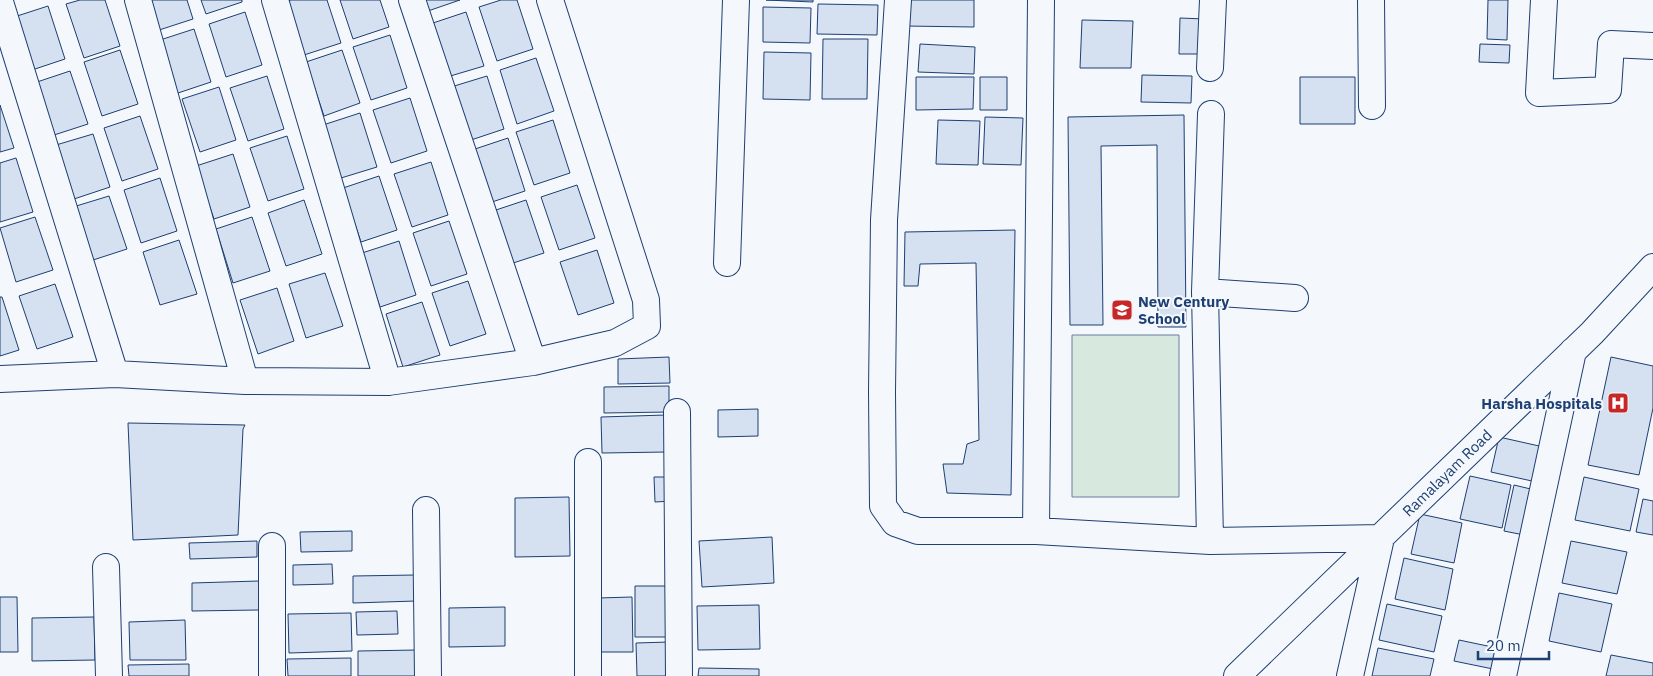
<svg xmlns="http://www.w3.org/2000/svg" width="1653" height="676" viewBox="0 0 1653 676" font-family="'IBM Plex Sans',sans-serif">
<rect width="100%" height="100%" fill="#f4f7fb"/>
<!-- green -->
<path fill="#d7e8df" stroke="#687fa3" d="M1072 335H1179V497H1072Z"/>
<!-- building -->
<path fill="#d5e0f0" stroke="#1d3f73" d="M80 0H105L120 46 84 58 66 4Z
M146 0H187L193 19 156 31Z
M201 0H242V2L206 14Z
M291 0H327L341 43 304 55 287 1Z
M340 0H380L389 27 353 39Z
M421 0H460L425 12Z
M501 0H517L533 49 497 61 479 7Z
M766 0H813V2Z
M905 0H974V27L905 26Z
M1488 0H1508L1507 40 1487 39Z
M818 4 878 5 877 35 817 34Z
M48 6 65 59 29 71 11 18Z
M763 7 811 8 810 43 763 42Z
M245 12 262 65 226 77 209 24Z
M466 12 484 66 447 77 430 24Z
M1180 18 1205 19V54H1179Z
M1082 20 1133 21 1131 68H1080Z
M194 29 211 82 175 94 157 41Z
M390 35 407 88 371 100 353 47Z
M823 39H868L867 99H822Z
M920 44 975 47 974 74 918 72Z
M1480 44 1510 45 1509 63 1479 62Z
M120 50 138 104 102 116 84 62Z
M342 50 360 103 324 116 306 62Z
M764 52 811 53 810 100 763 99Z
M536 58 554 111 517 124 500 70Z
M70 71 88 124 51 136 34 83Z
M1142 75 1192 76 1191 103 1141 102Z
M267 76 284 129 248 141 230 88Z
M487 76 504 129 468 141 451 87Z
M916 77H974L973 109 916 110Z
M980 77H1007V110H980Z
M1300 77H1355V124H1300Z
M219 87 236 140 200 152 182 99Z
M410 98 427 151 391 163 373 110Z
M0 105 14 148 0 152Z
M360 113 377 167 341 178 323 125Z
M1184 115 1186 327H1158L1157 145 1101 146 1103 325H1070L1068 117Z
M140 116 158 169 122 181 104 128Z
M985 117 1023 118 1021 165 983 164Z
M553 120 570 173 534 185 516 132Z
M938 120 980 121 978 165 936 164Z
M93 134 110 187 74 199 56 145Z
M287 136 304 189 268 201 250 148Z
M508 138 525 191 489 203 472 150Z
M233 154 250 207 214 219 196 166Z
M16 158 33 212 0 222V163Z
M431 162 448 215 412 227 394 174Z
M379 176 397 230 361 242 343 188Z
M160 178 177 231 141 243 124 190Z
M577 185 595 238 559 250 541 197Z
M109 196 127 249 90 261 73 207Z
M304 200 322 254 286 266 268 213Z
M526 200 544 253 507 265 490 212Z
M35 217 53 270 16 282 0 228Z
M252 217 270 271 233 283 216 229Z
M449 221 467 274 431 286 413 233Z
M1015 230 1011 495 947 493 943 464H963L967 444 979 440 976 263 920 264 918 286H904L905 232Z
M179 240 197 294 160 305 143 252Z
M399 241 416 295 380 307 362 253Z
M597 250 614 303 578 315 560 262Z
M325 273 343 326 306 338 289 284Z
M468 281 486 334 450 346 432 293Z
M55 284 73 337 37 349 19 296Z
M277 288 294 341 258 354 240 300Z
M0 297H2L19 350 0 356Z
M422 302 440 355 403 367 386 314Z
M669 357 670 383 618 384V359Z
M1611 357 1653 366V408L1639 475 1588 465Z
M669 386V412L604 413V387Z
M758 409V436L718 437V410Z
M666 415 667 452 602 453 601 417Z
M128 423 245 425 243 429 238 535 133 540Z
M1499 437 1548 448 1541 483 1491 472Z
M1470 476 1511 485 1502 528 1460 519Z
M654 477H671L672 501 655 502Z
M1584 477 1639 489 1630 531 1575 520Z
M1514 485 1539 491 1529 536 1504 531Z
M569 497 570 556 515 557V498Z
M1643 499 1653 501V535L1636 532Z
M1420 514 1462 523 1454 563 1411 554Z
M352 531V551L301 552 300 532Z
M772 537 774 583 702 587 699 541Z
M257 541V557L190 559 189 543Z
M1571 541 1627 552 1617 594 1562 583Z
M1404 558 1453 569 1445 610 1395 599Z
M332 564 333 584 293 585V565Z
M415 575 416 601 353 603V576Z
M259 581V610L192 611V583Z
M635 586H669L670 637H635Z
M1559 593 1612 604 1601 652 1549 641Z
M0 597H17L18 652H0Z
M632 597 633 652H599L598 598Z
M1387 604 1442 616 1434 652 1379 640Z
M759 605 760 649 698 650 697 606Z
M505 607V646L449 647V608Z
M397 611 398 634 357 635 356 612Z
M351 613 352 651 289 653 288 614Z
M94 617 95 660 32 661V618Z
M185 620 186 660H130L129 622Z
M1459 640 1497 648 1493 669 1454 661Z
M669 642V676H637L636 643Z
M1378 648 1434 659 1430 676H1372Z
M417 650V676H358V651Z
M1611 655 1653 663V676H1606Z
M351 658V676H288L287 659Z
M189 664V676H129L128 665Z
M699 668 759 669V676H698Z"/>
<g fill="none" stroke-linecap="round" stroke-linejoin="round">
<!-- minor casing -->
<g stroke="#1d3f73" stroke-width="28">
<path id="minor" d="M138 0 245 381
M275 0 388 382
M412 0 533 362
M898 0 884 220 882 392 883 506 895 523 918 531H1036L1210 541 1381 538 1350 676
M1371 0 1372 106
M1544 0 1539 93 1608 90 1611 44 1653 46
M0 2 115 374
M1210 68 1213 0
M727 263 736 0
M1205 292 1295 298
M0 379 115 374 245 381 388 382 533 362 615 343 647 326 646 300 550 0
M677 412 679 676
M426 510 428 676
M1036 531 1041 0
M1210 541 1205 292 1211 114
M106 567 109 676
M272 676V546
M588 676V462
M1237 676 1592 333 1653 267
M1503 676 1573 351"/>
</g>
<!-- minor -->
<use href="#minor" stroke="#f4f7fb" stroke-width="26"/>
</g>
<!-- icons -->
<defs>
<g id="school-square" transform="scale(1.125)"><rect x="-9" y="-9" width="18" height="18" rx="4" fill="#c62828" stroke="#f4f7fb"/><path d="M0-5L7-2L0 1L-7-2ZM-4 1L0 2.5L4 1V4Q0 6-4 4Z" fill="#fff"/></g>
<g id="hospital-square" transform="scale(1.125)"><rect x="-9" y="-9" width="18" height="18" rx="4" fill="#c62828" stroke="#f4f7fb"/><path d="M-5-5h3v3.5h4V-5h3V5h-3V1.5h-4V5h-3Z" fill="#fff"/></g>
</defs>
<g fill-rule="evenodd">
<use href="#school-square" x="1122" y="310"/>
<use href="#hospital-square" x="1618" y="403"/>
</g>
<g text-anchor="middle" dominant-baseline="central" stroke-width="4" stroke-linejoin="round" paint-order="stroke">
<!-- poi labels -->
<g font-size="15" font-weight="bold" fill="#1d3f73" stroke="#f4f7fb" text-anchor="start">
<text x="1138" y="301">New Century<tspan x="1138" dy="17">School</tspan></text>
<text x="1602" y="403" text-anchor="end">Harsha Hospitals</text>
</g>
<!-- street labels -->
<g font-size="15" fill="#1d3f73" stroke="#f4f7fb">
<text transform="translate(1447 473) rotate(-44)">Ramalayam Road</text>
</g>
</g>
<!-- scale -->
<path d="M1478 651v8h71v-8" fill="none" stroke="#1d3f73" stroke-width="2.5"/>
<text x="1486" y="651" font-size="15" fill="#1d3f73" stroke="#f4f7fb" stroke-width="4" paint-order="stroke">20 m</text>
</svg>
